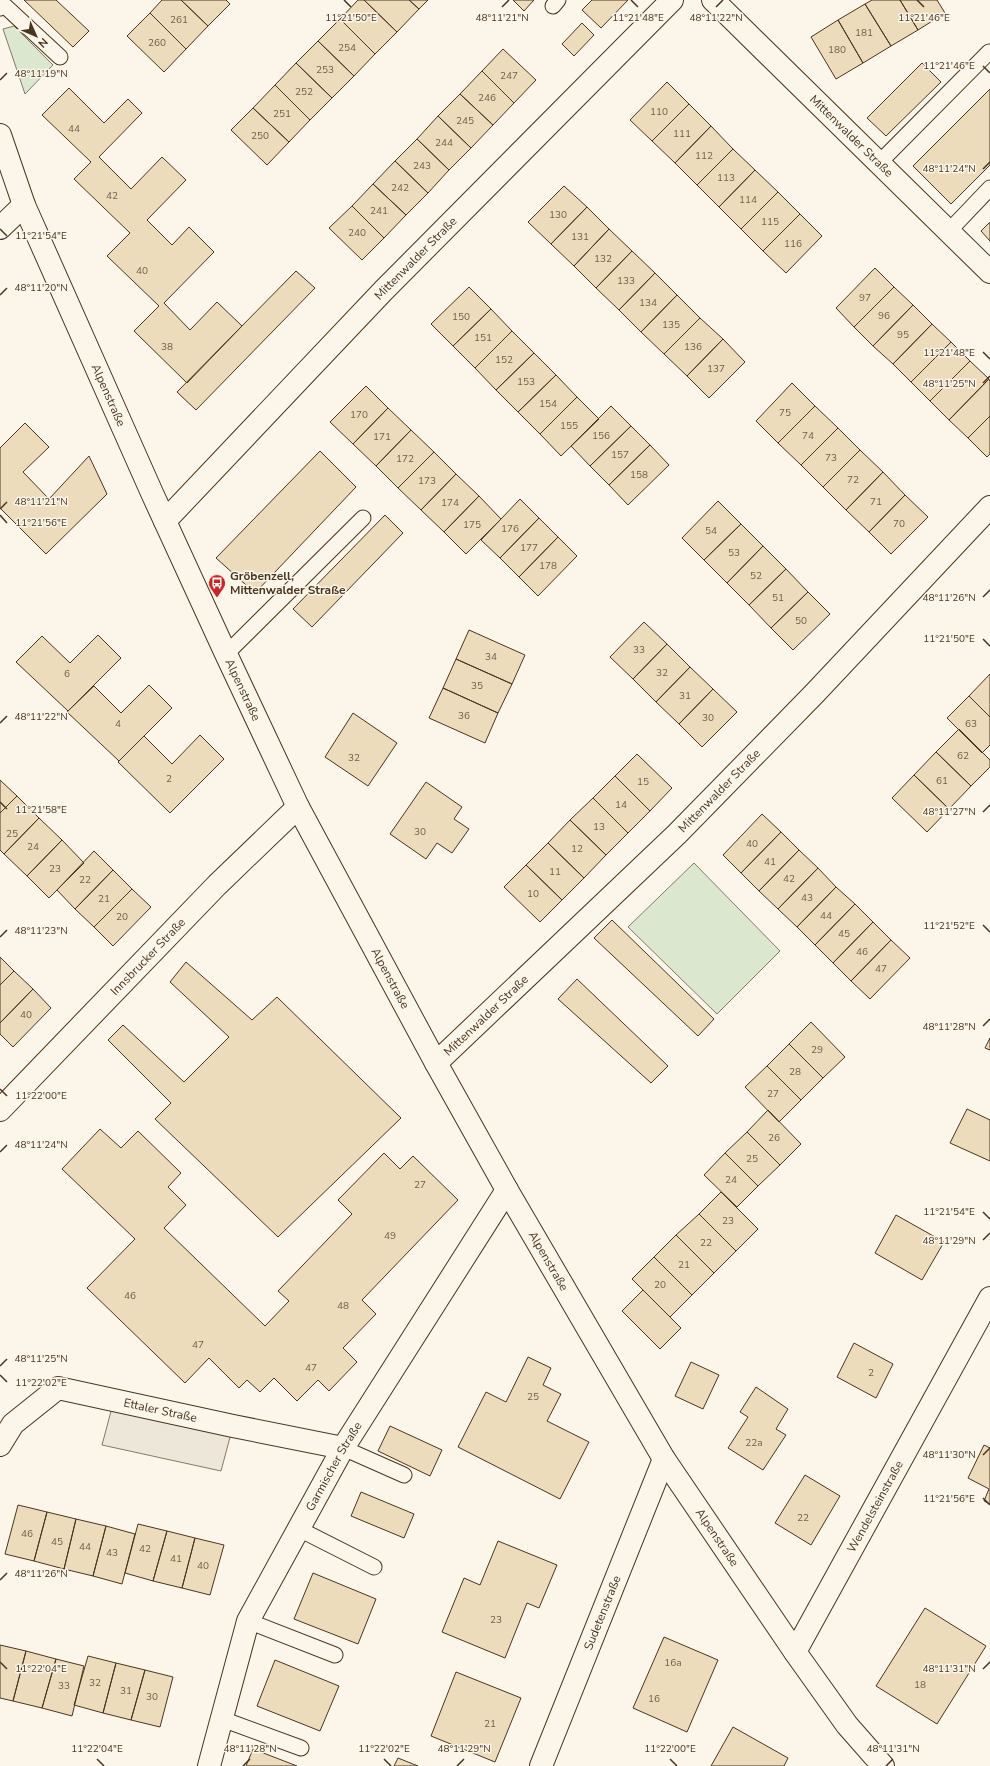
<svg xmlns="http://www.w3.org/2000/svg" width="990" height="1766" viewBox="0 0 990 1766" font-family="'Nunito Sans',sans-serif">
<rect width="100%" height="100%" fill="#fbf6e9"/>
<!-- green -->
<path fill="#dce7d0" stroke="#887966" d="M14 26 53 65 25 94 3 29Z
M694 863 780 951 717 1014 628 927Z"/>
<!-- parking -->
<path fill="#ede7d9" stroke="#887966" d="M114 1400 233 1426 221 1471 102 1445Z"/>
<!-- building -->
<path fill="#ecdcbc" stroke="#4a3520" d="M24 0H56L89 31 73 47Z
M162 0H181L208 26 186 49 150 13Z
M181 0H226L230 4 208 26Z
M358 0H364L397 32 375 54 340 19Z
M364 0H409L419 9 397 32Z
M409 0H428L419 9Z
M513 0H534L524 11Z
M592 0H628L601 28 582 10Z
M872 0H900L918 30 891 46 865 4Z
M900 0H937L945 13 918 30Z
M865 4 891 46 863 63 838 20Z
M150 13 186 49 164 72 127 36Z
M340 19 375 54 354 76 318 41Z
M838 20 863 63 836 79 811 37Z
M582 23 594 35 574 56 562 44Z
M318 41 354 76 332 98 296 63Z
M503 49 536 80 514 103 482 71Z
M296 63 332 98 310 120 275 85Z
M922 63 941 82 886 136 867 118Z
M482 71 514 103 493 125 460 94Z
M667 82 689 104 652 141 630 120Z
M275 85 310 120 289 142 253 108Z
M69 88 104 123 128 99 142 113 99 157 131 189 162 157 186 180 147 220 172 245 189 227 214 252 164 303 190 330 217 302 242 326 187 383 134 331 159 306 107 256 130 233 74 179 91 162 42 115Z
M990 89V165L951 204 913 166Z
M460 94 493 125 471 148 438 116Z
M689 104 711 126 675 163 652 141Z
M253 108 289 142 267 165 231 130Z
M438 116 471 148 449 170 417 139Z
M711 126 733 149 697 185 675 163Z
M417 139 449 170 428 193 395 161Z
M733 149 755 170 719 207 697 185Z
M395 161 428 193 406 215 373 184Z
M755 170 778 192 741 229 719 207Z
M373 184 406 215 384 238 352 206Z
M564 186 587 207 551 244 528 222Z
M778 192 800 214 763 251 741 229Z
M352 206 384 238 362 260 329 228Z
M587 207 609 229 574 266 551 244Z
M800 214 822 236 786 273 763 251Z
M990 222V241L981 231Z
M609 229 632 251 596 288 574 266Z
M632 251 655 273 619 310 596 288Z
M875 268 894 287 854 327 836 308Z
M296 271 315 288 196 410 177 392Z
M655 273 677 295 641 332 619 310Z
M469 287 491 309 453 346 431 324Z
M894 287 913 305 873 346 854 327Z
M677 295 700 318 664 354 641 332Z
M913 305 932 324 893 364 873 346Z
M491 309 512 331 475 368 453 346Z
M700 318 723 339 687 376 664 354Z
M932 324 951 342 911 382 893 364Z
M512 331 534 353 496 390 475 368Z
M723 339 745 362 709 398 687 376Z
M951 342 970 361 930 401 911 382Z
M534 353 556 375 518 412 496 390Z
M970 361 989 379 949 420 930 401Z
M556 375 577 397 540 434 518 412Z
M989 379 990 381V416L968 438 949 420Z
M792 383 815 406 778 443 756 421Z
M366 386 388 408 353 444 330 422Z
M577 397 599 419 561 456 540 434Z
M611 406 631 426 590 466 571 446Z
M815 406 838 428 801 465 778 443Z
M388 408 411 430 376 466 353 444Z
M990 416V454L987 457 968 438Z
M25 423 49 447 23 472 49 499 89 456 107 494 46 554 0 508V448Z
M631 426 650 445 609 485 590 466Z
M838 428 860 450 823 487 801 465Z
M411 430 434 452 398 488 376 466Z
M650 445 669 465 628 505 609 485Z
M860 450 883 472 846 510 823 487Z
M320 451 356 487 255 593 216 558Z
M434 452 456 474 421 510 398 488Z
M883 472 905 495 869 532 846 510Z
M456 474 479 496 444 532 421 510Z
M905 495 928 517 891 554 869 532Z
M479 496 501 519 466 554 444 532Z
M520 499 539 518 500 558 481 540Z
M718 501 741 524 704 560 682 538Z
M385 515 403 533 312 627 293 609Z
M539 518 558 537 519 577 500 558Z
M741 524 763 546 727 583 704 560Z
M558 537 577 556 538 596 519 577Z
M763 546 786 569 749 605 727 583Z
M786 569 808 592 771 628 749 605Z
M808 592 830 614 793 650 771 628Z
M644 622 667 644 633 679 610 657Z
M469 630 525 655 512 684 456 659Z
M98 635 121 658 68 711 16 662 42 636 70 663Z
M667 644 690 667 656 702 633 679Z
M456 659 512 684 498 713 443 688Z
M690 667 713 689 679 724 656 702Z
M990 674V717L969 696Z
M149 685 172 708 119 761 67 712 94 686 121 713Z
M443 688 498 713 485 743 429 718Z
M713 689 737 712 702 747 679 724Z
M969 696 990 717V745L982 753 947 718Z
M353 713 397 743 368 786 325 757Z
M959 729 990 760V767L971 786 936 752Z
M200 735 224 759 170 813 118 762 144 736 172 764Z
M936 752 971 786 949 809 914 775Z
M637 754 672 788 650 811 615 776Z
M914 775 949 809 927 832 892 798Z
M615 776 650 811 628 833 593 798Z
M0 780 17 796 0 813Z
M426 782 462 807 454 819 469 829 452 853 437 843 426 859 390 834Z
M17 796 39 818 4 854 0 850V813Z
M593 798 628 833 606 855 570 820Z
M762 814 781 832 741 873 723 855Z
M39 818 62 840 27 876 4 854Z
M570 820 606 855 584 878 548 843Z
M781 832 799 850 759 891 741 873Z
M62 840 84 863 49 898 27 876Z
M548 843 584 878 562 900 526 865Z
M799 850 818 868 778 909 759 891Z
M94 851 113 870 75 909 57 890Z
M526 865 562 900 540 922 504 887Z
M818 868 836 887 797 927 778 909Z
M113 870 132 889 94 927 75 909Z
M836 887 855 904 815 945 797 927Z
M132 889 151 907 113 946 94 927Z
M855 904 873 922 833 963 815 945Z
M612 920 714 1019 698 1036 594 938Z
M873 922 891 940 851 981 833 963Z
M891 940 910 958 870 999 851 981Z
M0 957 14 971 0 985Z
M186 962 252 1020 277 997 401 1118 278 1237 155 1119 171 1103 108 1040 123 1025 184 1082 229 1037 170 982Z
M14 971 33 989 0 1023V985Z
M577 979 668 1066 651 1083 558 999Z
M33 989 51 1008 13 1047 0 1034V1023Z
M811 1022 845 1057 823 1078 789 1044Z
M990 1038V1050L985 1048Z
M789 1044 823 1078 801 1100 767 1066Z
M767 1066 801 1100 779 1122 745 1087Z
M967 1109 990 1120V1161L950 1143Z
M768 1110 801 1144 780 1165 747 1132Z
M100 1129 121 1148 138 1131 181 1173 168 1187 186 1205 164 1228 265 1326 289 1301 278 1291 352 1214 338 1200 384 1153 400 1169 413 1156 458 1200 362 1300 376 1314 343 1348 357 1362 329 1391 318 1380 297 1401 274 1378 260 1392 247 1380 239 1388 209 1358 185 1383 87 1288 135 1239 62 1169Z
M747 1132 780 1165 758 1186 725 1153Z
M725 1153 758 1186 737 1207 704 1175Z
M721 1192 758 1229 736 1251 699 1214Z
M699 1214 736 1251 714 1273 676 1235Z
M896 1215 944 1242 922 1280 875 1253Z
M676 1235 714 1273 692 1295 654 1257Z
M654 1257 692 1295 670 1317 632 1279Z
M643 1290 681 1328 660 1349 622 1311Z
M854 1343 893 1364 876 1398 837 1377Z
M528 1357 551 1368 543 1385 561 1394 547 1421 589 1442 560 1499 458 1447 486 1392 506 1402Z
M691 1362 719 1375 703 1409 675 1396Z
M756 1387 788 1409 776 1429 786 1435 763 1470 728 1448 748 1417 740 1412Z
M390 1426 442 1450 430 1476 378 1451Z
M984 1445 990 1448V1504L984 1501 989 1489 968 1478Z
M805 1475 840 1496 811 1545 775 1523Z
M361 1492 414 1514 404 1538 351 1516Z
M18 1505 47 1512 34 1561 5 1554Z
M47 1512 76 1519 64 1569 34 1561Z
M76 1519 106 1526 93 1576 64 1569Z
M138 1524 167 1531 153 1581 125 1573Z
M106 1526 135 1534 122 1584 93 1576Z
M167 1531 195 1538 182 1588 153 1581Z
M195 1538 224 1545 210 1595 182 1588Z
M498 1541 557 1565 539 1608 527 1603 505 1658 442 1632 464 1578 480 1585Z
M313 1573 376 1599 358 1644 294 1619Z
M925 1608 986 1646 937 1724 876 1686Z
M664 1637 718 1660 687 1732 633 1708Z
M0 1645 26 1651 13 1701 0 1698Z
M26 1651 56 1659 42 1708 13 1701Z
M88 1656 116 1663 103 1713 74 1705Z
M56 1659 84 1666 72 1716 42 1708Z
M275 1660 339 1686 320 1731 257 1706Z
M116 1663 145 1670 131 1720 103 1713Z
M145 1670 173 1677 160 1727 131 1720Z
M456 1672 521 1698 495 1762 431 1736Z
M733 1727 788 1758 784 1766H711Z
M253 1749 297 1766H246Z
M398 1758 418 1766H394Z"/>
<g fill="none" stroke-linecap="round" stroke-linejoin="round">
<!-- lane casing -->
<g stroke="#4a3520" stroke-width="17">
<path id="lane" d="M553 6 558 0
M0 8 5 6 60 57
M878 164 989 52
M949 231 990 188
M226 654 363 518
M343 1448 404 1475
M299 1529 374 1567
M248 1621 335 1655
M222 1719 301 1748"/>
</g>
<!-- street casing -->
<g stroke="#4a3520" stroke-width="24">
<g id="street">
<path id="s1" d="M713 0 990 272"/>
<path id="s2" d="M0 135 24 205 152 493 226 654 298 807 436 1063 507 1190 664 1459 795 1652 847 1725 883 1766"/>
<path d="M0 228 24 205"/>
<path id="s3" d="M165 521 383 291 672 0"/>
<path id="s4" d="M436 1063 677 834 815 693 990 507"/>
<path id="s5" d="M0 1110 217 885 298 807"/>
<path id="s6" d="M0 1445 13 1424 58 1388 233 1426 343 1448"/>
<path id="s7" d="M795 1652 990 1298"/>
<path id="s8" d="M209 1766 248 1621 343 1448 507 1190"/>
<path id="s9" d="M541 1766 664 1459"/>
</g>
</g>
<!-- lane -->
<use href="#lane" stroke="#fbf6e9" stroke-width="15"/>
<!-- street -->
<use href="#street" stroke="#fbf6e9" stroke-width="22"/>
</g>
<!-- ticks -->
<path fill="none" stroke="#4a3520" stroke-width="1.5" d="M344 0 351 7M631 0 638 7M917 0 924 7M502 7 509 0M716 7 723 0M983 66 990 73M0 80 7 73M983 169 990 162M0 229 7 236M0 295 7 288M983 352 990 359M983 383 990 376M0 509 7 502M0 515 7 523M983 597 990 590M983 639 990 646M0 723 7 716M0 802 7 809M983 812 990 805M983 925 990 932M0 937 7 930M983 1026 990 1019M0 1089 7 1096M0 1152 7 1145M983 1212 990 1219M983 1240 990 1233M0 1366 7 1359M0 1375 7 1382M983 1455 990 1448M983 1498 990 1505M0 1580 7 1573M0 1662 7 1669M983 1669 990 1662M97 1759 104 1766M384 1759 391 1766M670 1759 677 1766M243 1766 250 1759M457 1766 464 1759M886 1766 893 1759"/>
<!-- icons -->
<defs>
<g id="bus-pin" transform="scale(0.9)"><path d="M0 17L-7.5 6A9.5 9.5 0 1 1 7.5 6Z" fill="#c62828" stroke="#fbf6e9"/><path d="M-5-6H5V4H4V6H2V4H-2V6H-4V4H-5ZM-3.5-4V0h7V-4ZM-3.5 1.2v1.5H-2V1.2ZM2 1.2v1.5H3.5V1.2Z" fill="#fff"/></g>
</defs>
<g fill-rule="evenodd">
<use href="#bus-pin" x="217" y="583"/>
</g>
<g text-anchor="middle" dominant-baseline="central" stroke-width="3" stroke-linejoin="round" paint-order="stroke">
<!-- number labels -->
<g font-size="10" fill="#725f47">
<text x="179" y="20">261</text>
<text x="864" y="33">181</text>
<text x="157" y="43">260</text>
<text x="347" y="48">254</text>
<text x="837" y="50">180</text>
<text x="325" y="70">253</text>
<text x="509" y="76">247</text>
<text x="304" y="92">252</text>
<text x="487" y="98">246</text>
<text x="659" y="112">110</text>
<text x="282" y="114">251</text>
<text x="465" y="121">245</text>
<text x="74" y="129">44</text>
<text x="682" y="134">111</text>
<text x="260" y="136">250</text>
<text x="444" y="143">244</text>
<text x="704" y="156">112</text>
<text x="422" y="166">243</text>
<text x="726" y="178">113</text>
<text x="400" y="188">242</text>
<text x="112" y="196">42</text>
<text x="748" y="200">114</text>
<text x="379" y="211">241</text>
<text x="558" y="215">130</text>
<text x="770" y="222">115</text>
<text x="357" y="233">240</text>
<text x="580" y="237">131</text>
<text x="793" y="244">116</text>
<text x="603" y="259">132</text>
<text x="142" y="271">40</text>
<text x="626" y="281">133</text>
<text x="865" y="298">97</text>
<text x="648" y="303">134</text>
<text x="884" y="316">96</text>
<text x="461" y="317">150</text>
<text x="671" y="325">135</text>
<text x="903" y="335">95</text>
<text x="483" y="338">151</text>
<text x="167" y="347">38</text>
<text x="693" y="347">136</text>
<text x="504" y="360">152</text>
<text x="716" y="369">137</text>
<text x="526" y="382">153</text>
<text x="548" y="404">154</text>
<text x="785" y="413">75</text>
<text x="359" y="415">170</text>
<text x="569" y="426">155</text>
<text x="601" y="436">156</text>
<text x="808" y="436">74</text>
<text x="382" y="437">171</text>
<text x="620" y="455">157</text>
<text x="831" y="458">73</text>
<text x="405" y="459">172</text>
<text x="639" y="475">158</text>
<text x="853" y="480">72</text>
<text x="427" y="481">173</text>
<text x="876" y="502">71</text>
<text x="450" y="503">174</text>
<text x="899" y="524">70</text>
<text x="472" y="525">175</text>
<text x="510" y="529">176</text>
<text x="711" y="531">54</text>
<text x="529" y="548">177</text>
<text x="734" y="553">53</text>
<text x="548" y="566">178</text>
<text x="756" y="576">52</text>
<text x="778" y="598">51</text>
<text x="801" y="621">50</text>
<text x="639" y="650">33</text>
<text x="491" y="657">34</text>
<text x="662" y="673">32</text>
<text x="67" y="674">6</text>
<text x="477" y="686">35</text>
<text x="685" y="696">31</text>
<text x="464" y="716">36</text>
<text x="708" y="718">30</text>
<text x="118" y="724">4</text>
<text x="971" y="724">63</text>
<text x="963" y="756">62</text>
<text x="354" y="758">32</text>
<text x="169" y="779">2</text>
<text x="942" y="781">61</text>
<text x="643" y="782">15</text>
<text x="621" y="805">14</text>
<text x="599" y="827">13</text>
<text x="420" y="832">30</text>
<text x="12" y="834">25</text>
<text x="752" y="844">40</text>
<text x="33" y="847">24</text>
<text x="577" y="849">12</text>
<text x="770" y="862">41</text>
<text x="55" y="869">23</text>
<text x="555" y="872">11</text>
<text x="789" y="879">42</text>
<text x="85" y="880">22</text>
<text x="533" y="894">10</text>
<text x="807" y="898">43</text>
<text x="104" y="899">21</text>
<text x="826" y="916">44</text>
<text x="122" y="917">20</text>
<text x="844" y="934">45</text>
<text x="862" y="952">46</text>
<text x="881" y="969">47</text>
<text x="26" y="1015">40</text>
<text x="817" y="1050">29</text>
<text x="795" y="1072">28</text>
<text x="773" y="1094">27</text>
<text x="774" y="1138">26</text>
<text x="752" y="1159">25</text>
<text x="731" y="1180">24</text>
<text x="420" y="1185">27</text>
<text x="728" y="1221">23</text>
<text x="390" y="1236">49</text>
<text x="706" y="1243">22</text>
<text x="684" y="1265">21</text>
<text x="660" y="1285">20</text>
<text x="130" y="1296">46</text>
<text x="343" y="1306">48</text>
<text x="198" y="1345">47</text>
<text x="311" y="1368">47</text>
<text x="871" y="1373">2</text>
<text x="533" y="1397">25</text>
<text x="754" y="1443">22a</text>
<text x="803" y="1518">22</text>
<text x="27" y="1534">46</text>
<text x="57" y="1542">45</text>
<text x="85" y="1547">44</text>
<text x="145" y="1549">42</text>
<text x="112" y="1553">43</text>
<text x="176" y="1559">41</text>
<text x="203" y="1566">40</text>
<text x="496" y="1620">23</text>
<text x="673" y="1663">16a</text>
<text x="95" y="1683">32</text>
<text x="920" y="1685">18</text>
<text x="64" y="1686">33</text>
<text x="126" y="1691">31</text>
<text x="152" y="1697">30</text>
<text x="654" y="1699">16</text>
<text x="490" y="1724">21</text>
</g>
<!-- street labels -->
<g font-size="12" fill="#4a3520" stroke="#fbf6e9">
<text stroke="none"><textPath href="#s1" startOffset="194">Mittenwalder Straße</textPath></text>
<text stroke="none"><textPath href="#s3" startOffset="363">Mittenwalder Straße</textPath></text>
<text stroke="none"><textPath href="#s2" startOffset="282">Alpenstraße</textPath></text>
<text stroke="none"><textPath href="#s2" startOffset="606">Alpenstraße</textPath></text>
<text stroke="none"><textPath href="#s4" startOffset="393">Mittenwalder Straße</textPath></text>
<text stroke="none"><textPath href="#s5" startOffset="213">Innsbrucker Straße</textPath></text>
<text stroke="none"><textPath href="#s2" startOffset="930">Alpenstraße</textPath></text>
<text stroke="none"><textPath href="#s4" startOffset="69">Mittenwalder Straße</textPath></text>
<text stroke="none"><textPath href="#s2" startOffset="1254">Alpenstraße</textPath></text>
<text stroke="none"><textPath href="#s6" startOffset="187">Ettaler Straße</textPath></text>
<text stroke="none"><textPath href="#s8" startOffset="327">Garmischer Straße</textPath></text>
<text stroke="none"><textPath href="#s7" startOffset="166">Wendelsteinstraße</textPath></text>
<text stroke="none"><textPath href="#s2" startOffset="1578">Alpenstraße</textPath></text>
<text stroke="none"><textPath href="#s9" startOffset="165">Sudetenstraße</textPath></text>
</g>
<!-- poi labels -->
<g font-size="12" font-weight="bold" fill="#4a3520" stroke="#fbf6e9" text-anchor="start">
<text x="230" y="576">Gröbenzell,<tspan x="230" dy="14">Mittenwalder Straße</tspan></text>
</g>
</g>
<g font-size="10" text-anchor="middle" fill="#4a3520" stroke="#fbf6e9" stroke-width="3" stroke-linejoin="round" paint-order="stroke">
<text x="351" y="21">11°21'50"E</text>
<text x="502" y="21">48°11'21"N</text>
<text x="638" y="21">11°21'48"E</text>
<text x="716" y="21">48°11'22"N</text>
<text x="924" y="21">11°21'46"E</text>
<text x="949" y="69">11°21'46"E</text>
<text x="41" y="77">48°11'19"N</text>
<text x="949" y="172">48°11'24"N</text>
<text x="41" y="239">11°21'54"E</text>
<text x="41" y="291">48°11'20"N</text>
<text x="949" y="356">11°21'48"E</text>
<text x="949" y="387">48°11'25"N</text>
<text x="41" y="505">48°11'21"N</text>
<text x="41" y="526">11°21'56"E</text>
<text x="949" y="601">48°11'26"N</text>
<text x="949" y="642">11°21'50"E</text>
<text x="41" y="720">48°11'22"N</text>
<text x="41" y="813">11°21'58"E</text>
<text x="949" y="815">48°11'27"N</text>
<text x="949" y="929">11°21'52"E</text>
<text x="41" y="934">48°11'23"N</text>
<text x="949" y="1030">48°11'28"N</text>
<text x="41" y="1099">11°22'00"E</text>
<text x="41" y="1148">48°11'24"N</text>
<text x="949" y="1215">11°21'54"E</text>
<text x="949" y="1244">48°11'29"N</text>
<text x="41" y="1362">48°11'25"N</text>
<text x="41" y="1386">11°22'02"E</text>
<text x="949" y="1458">48°11'30"N</text>
<text x="949" y="1502">11°21'56"E</text>
<text x="41" y="1577">48°11'26"N</text>
<text x="41" y="1672">11°22'04"E</text>
<text x="949" y="1672">48°11'31"N</text>
<text x="97" y="1752">11°22'04"E</text>
<text x="250" y="1752">48°11'28"N</text>
<text x="384" y="1752">11°22'02"E</text>
<text x="464" y="1752">48°11'29"N</text>
<text x="670" y="1752">11°22'00"E</text>
<text x="893" y="1752">48°11'31"N</text>
</g>
<!-- north arrow -->
<g transform="translate(36 36) rotate(135)" stroke="#fbf6e9" stroke-width="3" paint-order="stroke">
<path d="M0-3L7 15L0 10L-7 15Z" fill="#4a3520"/>
<text y="-6" font-size="11" font-weight="bold" text-anchor="middle" fill="#4a3520">N</text>
</g>
</svg>
